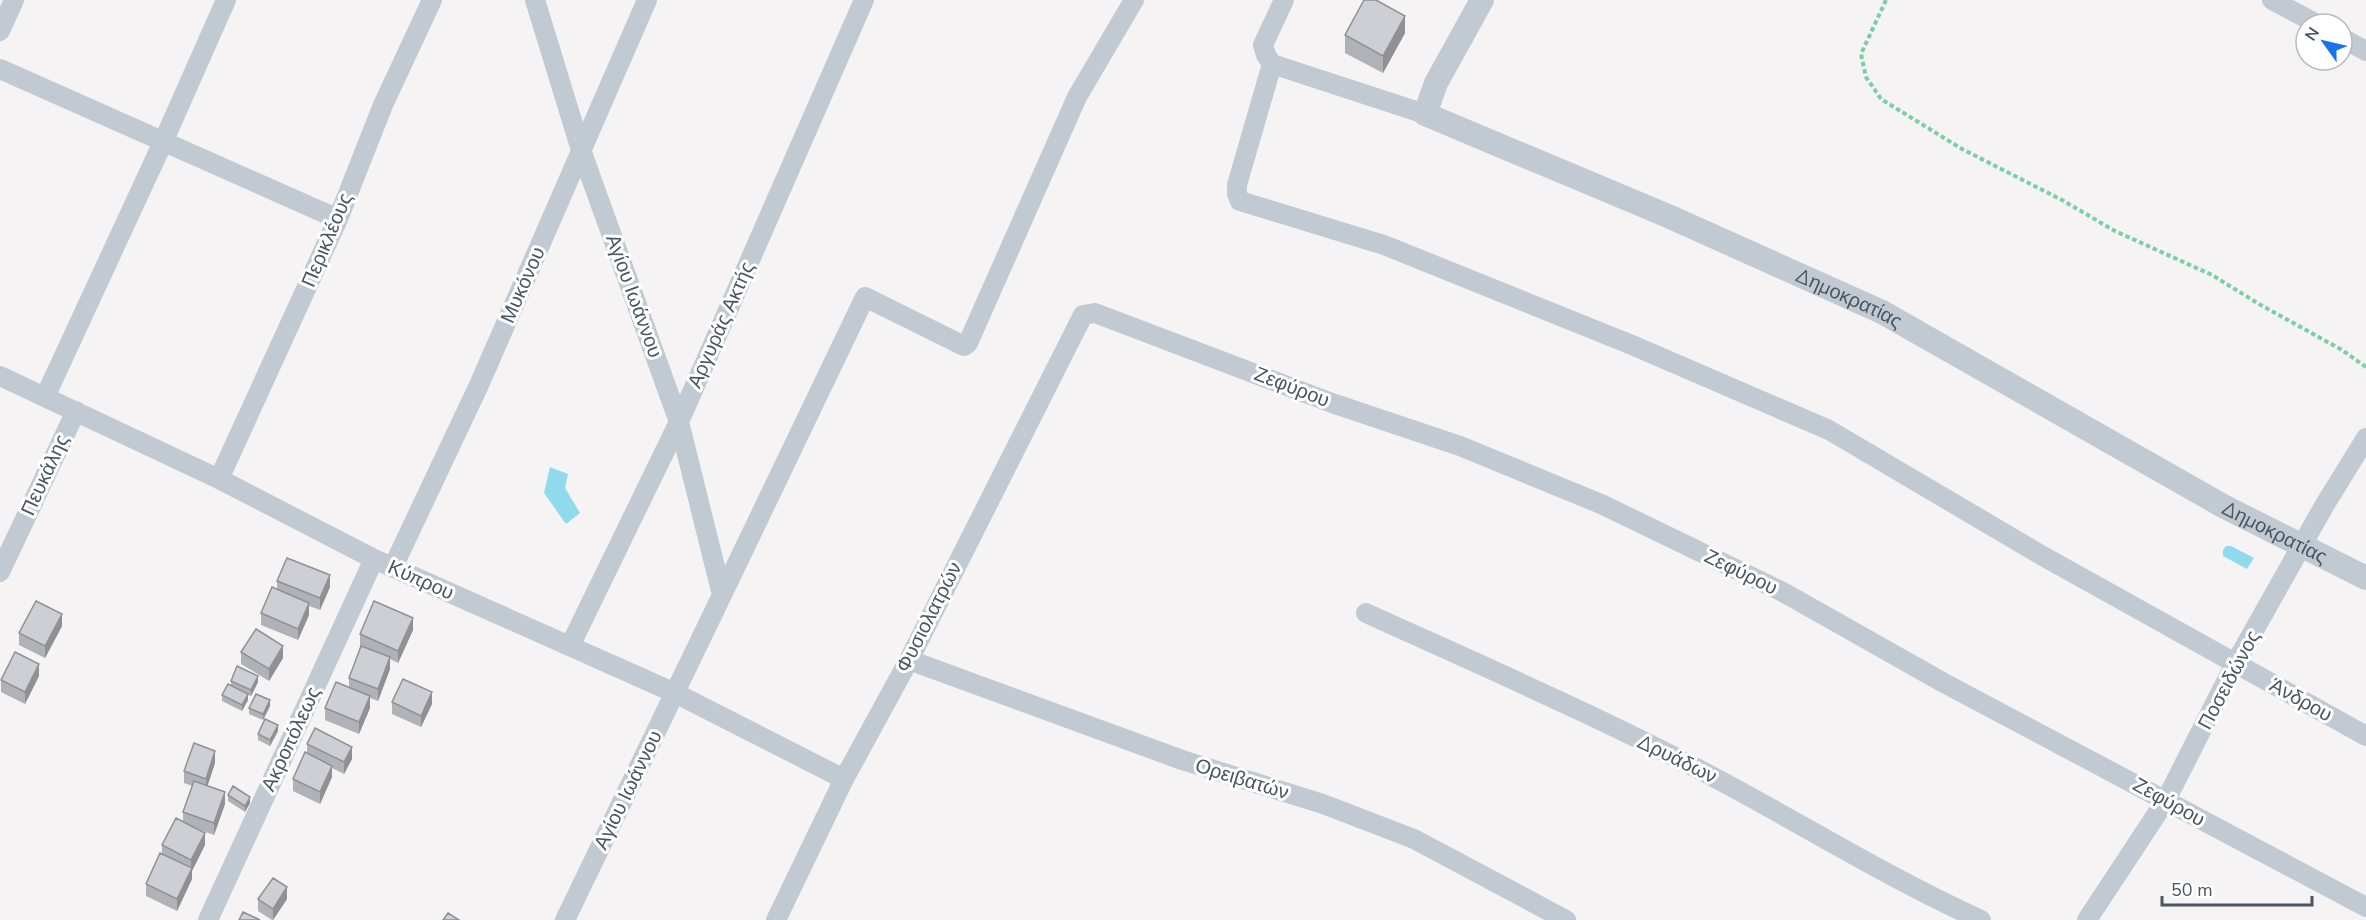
<svg xmlns="http://www.w3.org/2000/svg" width="2366" height="920" viewBox="0 0 2366 920" font-family="'Nunito Sans',sans-serif">
<rect width="100%" height="100%" fill="#f5f3f3"/>
<!-- water -->
<path fill="#90daee" d="M550 467 568 474 565 488 580 513 566 524 544 493Z
M2226 546H2231L2254 558 2247 569 2223 556V550Z"/>
<g fill="none" stroke-linecap="round" stroke-linejoin="round">
<!-- path -->
<path stroke="#7ad0a6" stroke-width="4" stroke-dasharray="4.5 3" stroke-linecap="butt" d="M1886 0 1861 54 1866 77 1881 99 1962 149 2062 200 2115 231 2212 275 2259 304 2342 350 2366 367"/>
<!-- minor -->
<path stroke="#c1cad2" stroke-width="20" d="M535 0 581 150 679 422 722 595 565 920
M1284 0 1263 45 1266 55 1272 64 1425 114
M2272 0 2317 24
M0 31 14 0
M2342 38 2366 51
M1272 64 1237 185V194L1240 201 1384 245 1632 345 1829 430 2041 555 2366 736
M0 69 338 219
M0 376 219 479 374 559 675 693 844 779
M45 397 164 140 226 0
M219 479 338 219 383 105 432 0
M393 567 479 385 647 0
M0 572 76 411
M722 595 865 297 964 346 968 343 1077 97 1134 0
M1366 613C1489 669 1614 723 1732 787 1815 832 1895 881 1981 920
M570 646 679 422 864 0
M909 660 1182 760 1323 804 1414 839 1566 920
M208 920 374 559
M776 920 844 779 909 660 1083 315 1095 313 1332 403 1460 446 1601 504 1781 591 1944 683 2366 907
M2087 920 2166 800 2235 664 2324 506 2366 438"/>
<!-- tertiary -->
<path stroke="#c1cad2" stroke-width="24" id="s1" d="M1482 0 1436 83 1425 114 1668 216 1882 312 2223 506 2366 578"/>
</g>
<!-- wall -->
<path fill="#b0b2b7" d="M1405 33 1383 73 1345 53V35Z
M277 581 330 587 320 610 309 606V615L298 640 261 625V613L277 590Z
M62 626 45 658 19 645V633Z
M413 630 398 663 390 659V669L378 701 370 698V708L359 734 325 720V708L349 687V678L361 647 360 646V634Z
M241 652 283 658 269 681 241 664Z
M39 676 25 704 1 692V680Z
M231 681 258 682 251 696 248 695V700L242 711 222 701V695L231 685Z
M392 702 432 704 421 727 392 714Z
M270 706 263 720 249 714V708Z
M278 731 270 746 258 740V734Z
M307 744 352 759 344 774 332 768V777L320 804 293 791V779L307 753Z
M215 763 207 785 225 804 214 835 197 829 205 845 192 871V879L177 911 146 896V884L162 854V845L183 822V812L192 786 184 783V771Z
M228 795 250 803 245 812 228 801Z
M258 899H287L273 920H272L258 911Z"/>
<!-- shaded-wall -->
<path fill="#909195" d="M1405 16V33L1383 73V56Z
M330 575V587L320 610V598Z
M309 603V615L298 640V629Z
M62 614V626L45 658V646Z
M413 618V630L398 663V651Z
M283 646V658L269 681V669Z
M390 657V669L378 701V689Z
M39 664V676L25 704V692Z
M258 676V682L251 696V690Z
M432 692V704L421 727V716Z
M248 694V700L242 711V705Z
M370 696V708L359 734V722Z
M270 700V706L263 720V714Z
M278 725V731L270 746V740Z
M352 747V759L344 774V762Z
M215 751V763L206 791V779Z
M332 766V777L320 804V792Z
M225 792V804L214 835V823Z
M250 797V803L245 812V806Z
M205 833V845L192 871V879L177 911V899L191 869V860Z
M287 887V899L273 920V909Z"/>
<!-- building -->
<path fill="#cdcfd5" stroke="#909195" stroke-width="1.5" d="M1364 0H1376L1405 16 1383 56 1345 35Z
M287 558 330 575 320 598 277 581Z
M272 587 309 603 298 629 261 613Z
M36 601 62 614 45 646 19 633Z
M374 601 413 618 398 651 360 634Z
M256 629 283 646 269 669 241 652Z
M361 646 390 657 378 689 349 678Z
M15 652 39 664 25 692 1 680Z
M237 666 258 676 251 690 231 681Z
M403 679 432 692 421 716 392 702Z
M336 682 370 696 359 722 325 708Z
M228 684 248 694 242 705 222 695Z
M256 694 270 700 263 714 249 708Z
M265 719 278 725 270 740 258 734Z
M315 728 352 747 344 762 307 744Z
M194 743 215 751 206 779 184 771Z
M305 752 332 766 320 792 293 779Z
M194 781 225 792 214 823 183 812Z
M233 786 250 797 245 806 228 795Z
M176 818 205 833 191 860 162 845Z
M160 853 192 868 177 899 146 884Z
M273 878 287 887 273 909 258 899Z
M243 912 260 920H239Z
M448 913 459 920H443Z"/>
<g text-anchor="middle" dominant-baseline="central" stroke-width="6" stroke-linejoin="round" paint-order="stroke">
<!-- street labels -->
<g font-size="20" fill="#4a5661" stroke="#fff">
<text transform="translate(327 240) rotate(-67)">Περικλέους</text>
<text transform="translate(523 285) rotate(-66)">Μυκόνου</text>
<text transform="translate(634 296) rotate(70)">Αγίου Ιωάννου</text>
<text stroke="none"><textPath href="#s1" startOffset="590">Δημοκρατίας</textPath></text>
<text transform="translate(721 325) rotate(-66)">Αργυράς Ακτής</text>
<text transform="translate(1292 387) rotate(21)">Ζεφύρου</text>
<text transform="translate(45 475) rotate(-65)">Πευκάλης</text>
<text stroke="none"><textPath href="#s1" startOffset="1076">Δημοκρατίας</textPath></text>
<text transform="translate(1741 572) rotate(26)">Ζεφύρου</text>
<text transform="translate(421 580) rotate(24)">Κύπρου</text>
<text transform="translate(929 617) rotate(-63)">Φυσιολατρών</text>
<text transform="translate(2229 680) rotate(-62)">Ποσειδώνος</text>
<text transform="translate(2301 700) rotate(29)">Άνδρου</text>
<text transform="translate(291 739) rotate(-65)">Ακροπόλεως</text>
<text transform="translate(1677 759) rotate(26)">Δρυάδων</text>
<text transform="translate(1242 779) rotate(17)">Ορειβατών</text>
<text transform="translate(628 790) rotate(-64)">Αγίου Ιωάννου</text>
<text transform="translate(2169 802) rotate(29)">Ζεφύρου</text>
</g>
</g>
<!-- north arrow -->
<g transform="translate(2324 42) rotate(304)"><circle r="28" fill="#ffffff" stroke="#b7bbc0" stroke-width="1.5"/>
<path d="M0-4.5L10 22L0 15L-10 22Z" fill="#1a73e8"/>
<text y="-9" font-size="16" font-weight="bold" text-anchor="middle" fill="#4a5661">N</text>
</g>
<!-- scale -->
<path d="M2162 896v9h150v-9" fill="none" stroke="#4a5661" stroke-width="3"/>
<text x="2171" y="896" font-size="18" fill="#4a5661" stroke="#ffffff" stroke-width="4.5" paint-order="stroke">50 m</text>
</svg>
